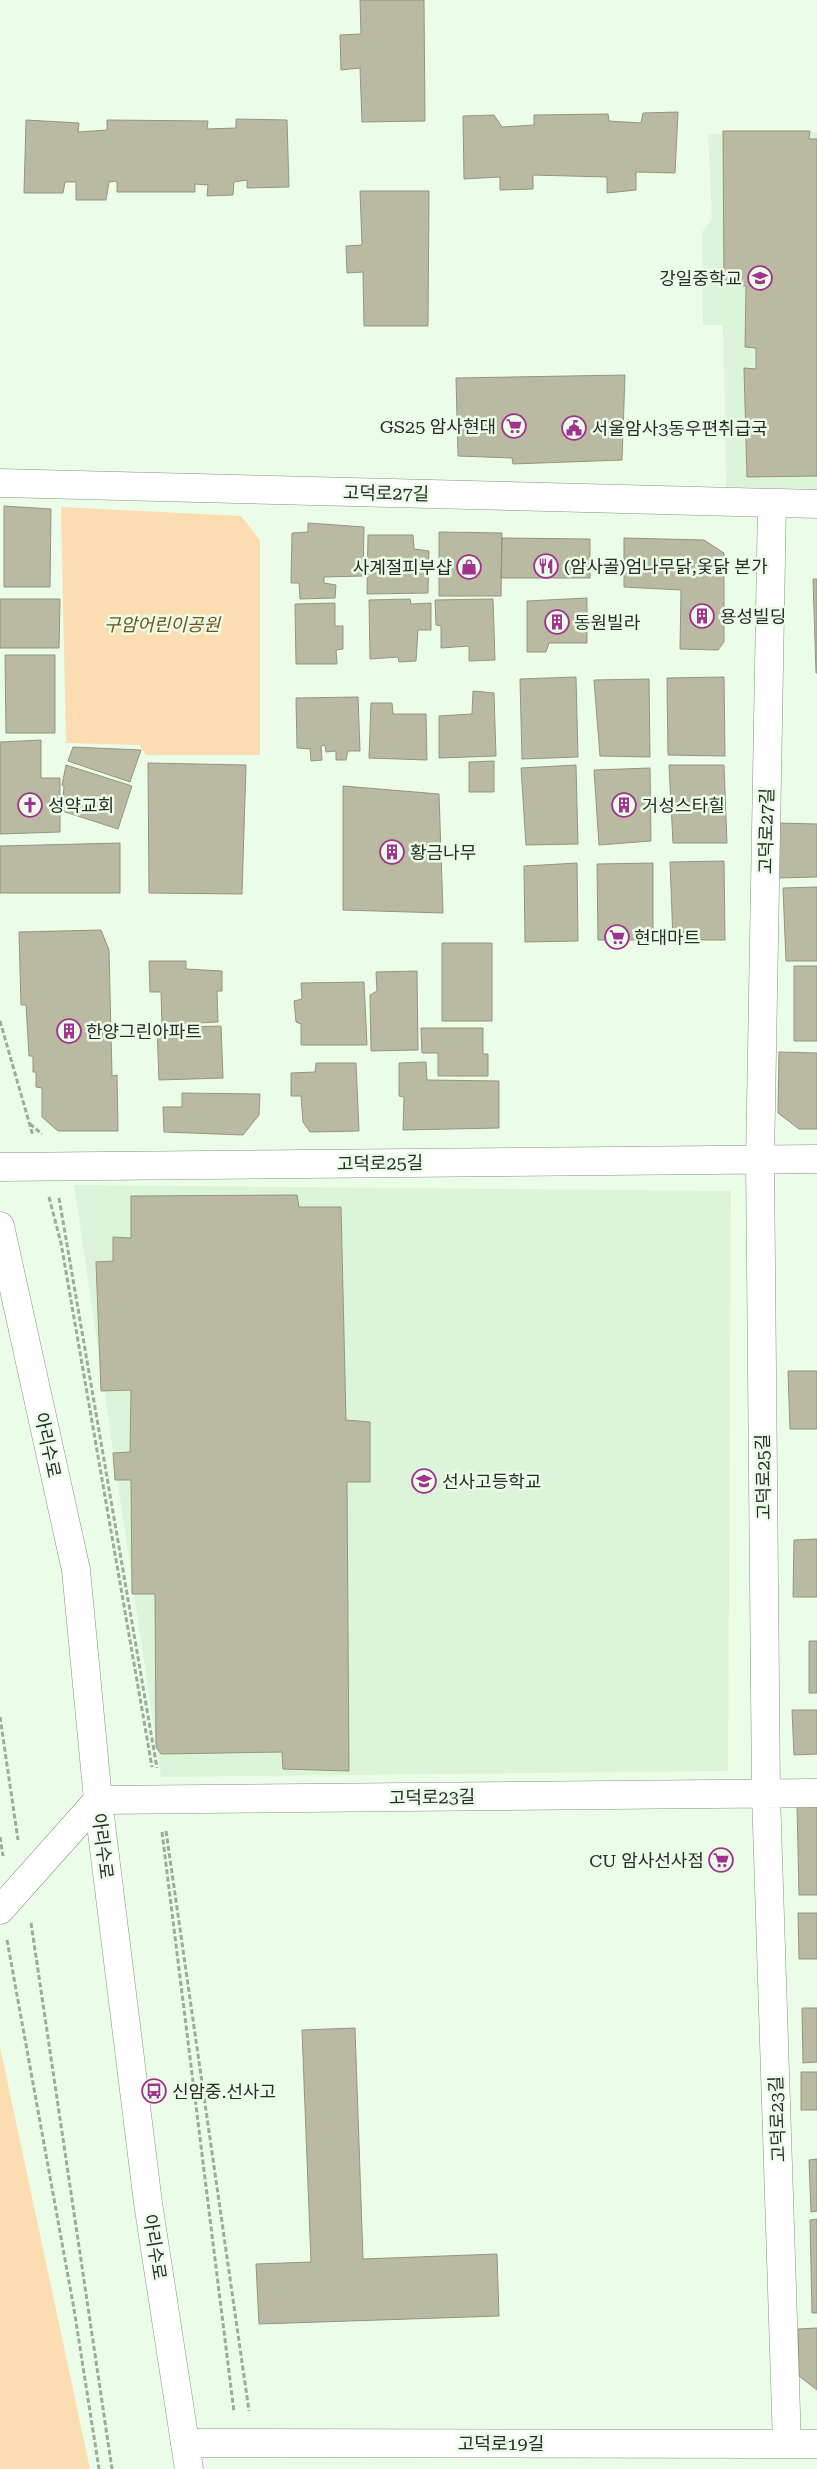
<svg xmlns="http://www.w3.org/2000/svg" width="817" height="2469" viewBox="0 0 817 2469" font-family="'Roboto Serif','Noto Sans KR',serif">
<rect width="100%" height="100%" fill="#ebfde8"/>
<!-- built -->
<path fill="#dcf4d9" d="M817 132V489L726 487 723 325H703L702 232 712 219 708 134Z
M74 1185 731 1191 728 1771 161 1777Z"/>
<!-- green -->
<path fill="#fcddb1" d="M61 507 241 516 260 540V755H146L139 745 66 743Z
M0 2047 90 2469H0Z"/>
<!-- building -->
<path fill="#babaa2" stroke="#95957e" d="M360 0H424L425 121 362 122 360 68 341 70 340 35 361 34Z
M678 112 675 173 636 172V190L607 193V177L533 175V189L500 190V177L464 179 463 116 494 115 502 127 534 125V115L608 114 609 121 641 123 643 113Z
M236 119 287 120 289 187 247 188V180L234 182 233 195 207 196 208 185 195 184V192H117V181L109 182 106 200H76V182H65L63 193H24L26 120 79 123 78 132 107 130V120L208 121 207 129 236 128Z
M723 131H810L809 139H817V476L747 477 744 368 756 369V348L745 347 746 286 724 285Z
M360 191H429L428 326H364L363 272 347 273 346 246 362 245Z
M625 375 622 460 513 464 512 458 458 456 456 378Z
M4 506 51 509 50 587H4Z
M308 523 364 527 363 576 324 577V583L336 585 335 598 300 599 299 583H291L292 533 308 532Z
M439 532 502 533 501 596H439Z
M368 535H413L414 549 429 551 428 593 367 594Z
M502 538 590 539V578H501Z
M624 538 704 540 724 553V642L718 650 680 649 681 590 624 587Z
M813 579H817V673H816Z
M587 598V643H549L546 652H527V601Z
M0 599H60L59 648H0Z
M410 599 411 604 431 603V630H418L416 661 399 662 398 657 370 659 369 600Z
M493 599 495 660 469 661V646L441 648V626L436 625 435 600Z
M335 603V626H343V649L336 650 337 664H296L295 604Z
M5 655H55V733H6Z
M576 677 578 757 522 759 520 679Z
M724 677 725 756 668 755 667 678Z
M649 679 650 757 600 756 594 680Z
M473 691 494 693 496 756 439 758V716L472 714Z
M358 697 360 751H348L346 760H336V751L326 752 325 745 321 746 322 760 311 761 310 749 297 748 296 698Z
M371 703H392L393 714H426L427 760 369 758Z
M41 740V778H60V832L0 834V742Z
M73 747 141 750 130 782 68 761Z
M494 761V792H469V762Z
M148 763 246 765 242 894 149 893Z
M66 765 132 786 118 829 62 811 64 786 62 785Z
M576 765 578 844 526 845 521 768Z
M669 765H724L727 843H673Z
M650 768 651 841 599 845 594 770Z
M343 786 439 794 443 913 343 910Z
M778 823 817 824V877L778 878Z
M120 843V893H0V846Z
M724 861 725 940H673L670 862Z
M577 863 578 941 525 942 524 866Z
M653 863V940H598L597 864Z
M817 887V961H786L783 888Z
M101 930 109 950 112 1076 117 1075 118 1131H58L42 1117V1088L36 1087V1072H33V1056H29L26 1005H21L19 932Z
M442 943H492V1021H442Z
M149 961H186V969L222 971V991H217L218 1022 162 1025 161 992H150Z
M794 966H817V1041H794Z
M417 971 418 1050 371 1051 370 995 377 991 376 972Z
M364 982 367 1045H301V1024L296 1022 294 1001 302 999 301 983Z
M221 1026 223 1078 159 1080 157 1028Z
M421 1028H483V1054H488V1076H438V1053H422Z
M779 1052 817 1053V1129H799L778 1113Z
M426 1062 427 1080 499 1081V1128L403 1130 404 1097 399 1096V1063Z
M316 1063H356L359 1131 310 1132 303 1122 301 1096H291V1073L315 1072Z
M182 1093 260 1094 259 1115 243 1135 164 1132 163 1107H182Z
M297 1195 299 1207H341L346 1420 370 1422V1482H347L349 1771 283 1769 282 1752 161 1754 156 1747 155 1594H132L131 1480H115L113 1453 130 1452 131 1390 101 1391 96 1262 113 1261V1237L131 1238V1196Z
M788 1371H817V1429H790Z
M817 1539V1597H793L794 1540Z
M809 1641H817V1693H809Z
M792 1710H817V1754L794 1755Z
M797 1805H817V1895H799Z
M798 1913H817V1959H799Z
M802 2008H817V2062L803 2063Z
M355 2028 363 2259 497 2254 499 2316 259 2324 256 2264 311 2262 302 2030Z
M801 2072H817V2110H801Z
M817 2159V2211L811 2212 809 2160Z
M817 2219V2313H812L810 2220Z
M817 2328V2390L799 2376 798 2329Z"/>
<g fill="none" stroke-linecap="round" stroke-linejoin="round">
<!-- minor casing -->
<g stroke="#839481" stroke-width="29">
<path id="minor" d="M0 483 817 504
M772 503 760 1160 766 1794 787 2444
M0 1167 817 1159
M0 1910 98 1800 817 1793
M185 2443 817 2444"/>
</g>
<!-- tertiary casing -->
<g stroke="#839481" stroke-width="29">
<path id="tertiary" d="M0 1226 76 1570 98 1800 148 2203 189 2469"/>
</g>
<!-- path -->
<path stroke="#9dab9b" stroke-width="3" stroke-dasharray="5 2.5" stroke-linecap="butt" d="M0 1021 33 1136
M30 1124 42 1134
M49 1197 61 1243 152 1767
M59 1198 157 1768
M0 1717 18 1840
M166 1831 249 2411
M162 1832 234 2412
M0 1837 3 1856
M31 1923 112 2469
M7 1940 74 2309 99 2469"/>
<!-- minor -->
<use href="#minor" stroke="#fff" stroke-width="28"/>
<!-- tertiary -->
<use href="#tertiary" stroke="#fff" stroke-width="28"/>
</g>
<!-- icons -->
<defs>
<g id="school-ring" transform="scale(1.25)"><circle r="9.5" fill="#ebfde8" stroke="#a2328f" stroke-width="1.5"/><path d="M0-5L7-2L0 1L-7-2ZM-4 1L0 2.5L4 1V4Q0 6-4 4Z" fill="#a2328f"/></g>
<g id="supermarket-ring" transform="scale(1.25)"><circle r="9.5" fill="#ebfde8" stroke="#a2328f" stroke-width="1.5"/><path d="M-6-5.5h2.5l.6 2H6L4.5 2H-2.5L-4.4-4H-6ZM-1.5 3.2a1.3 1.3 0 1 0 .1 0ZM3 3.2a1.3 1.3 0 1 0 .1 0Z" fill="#a2328f"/></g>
<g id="civic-ring" transform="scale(1.25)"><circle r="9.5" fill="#ebfde8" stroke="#a2328f" stroke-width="1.5"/><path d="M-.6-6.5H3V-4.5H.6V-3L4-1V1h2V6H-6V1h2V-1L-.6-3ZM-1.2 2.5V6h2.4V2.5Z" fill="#a2328f"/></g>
<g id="restaurant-ring" transform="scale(1.25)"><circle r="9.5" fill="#ebfde8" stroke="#a2328f" stroke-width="1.5"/><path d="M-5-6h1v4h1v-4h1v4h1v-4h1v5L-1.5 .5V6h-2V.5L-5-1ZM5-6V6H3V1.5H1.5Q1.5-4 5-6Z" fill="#a2328f"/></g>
<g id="shop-ring" transform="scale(1.25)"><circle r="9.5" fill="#ebfde8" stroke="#a2328f" stroke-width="1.5"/><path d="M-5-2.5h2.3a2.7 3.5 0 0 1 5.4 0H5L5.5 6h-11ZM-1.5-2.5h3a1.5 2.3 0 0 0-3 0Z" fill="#a2328f"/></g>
<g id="building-ring" transform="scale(1.25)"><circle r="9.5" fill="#ebfde8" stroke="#a2328f" stroke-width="1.5"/><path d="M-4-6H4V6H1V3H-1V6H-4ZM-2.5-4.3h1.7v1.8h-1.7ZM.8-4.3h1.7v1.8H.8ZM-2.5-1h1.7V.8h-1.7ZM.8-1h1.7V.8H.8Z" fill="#a2328f"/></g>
<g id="church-ring" transform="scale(1.25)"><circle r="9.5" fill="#ebfde8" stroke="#a2328f" stroke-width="1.5"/><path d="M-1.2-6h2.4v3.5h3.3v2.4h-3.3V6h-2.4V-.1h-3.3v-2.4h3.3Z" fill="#a2328f"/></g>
<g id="bus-ring" transform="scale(1.25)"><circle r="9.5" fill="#ebfde8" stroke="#a2328f" stroke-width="1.5"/><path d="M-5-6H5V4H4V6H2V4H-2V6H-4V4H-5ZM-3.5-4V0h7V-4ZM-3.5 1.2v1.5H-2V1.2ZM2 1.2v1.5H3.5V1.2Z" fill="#a2328f"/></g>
</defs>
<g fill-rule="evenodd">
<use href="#school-ring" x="760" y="278"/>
<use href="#supermarket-ring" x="514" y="426"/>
<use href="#civic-ring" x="574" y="428"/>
<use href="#restaurant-ring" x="546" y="566"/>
<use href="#shop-ring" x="469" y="567"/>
<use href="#building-ring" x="702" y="616"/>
<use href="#building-ring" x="557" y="622"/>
<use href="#church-ring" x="30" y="805"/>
<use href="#building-ring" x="624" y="805"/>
<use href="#building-ring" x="392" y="852"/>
<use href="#supermarket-ring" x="617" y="937"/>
<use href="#building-ring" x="69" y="1031"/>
<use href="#school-ring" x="424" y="1481"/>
<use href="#supermarket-ring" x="721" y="1860"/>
<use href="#bus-ring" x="154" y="2091"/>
</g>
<g text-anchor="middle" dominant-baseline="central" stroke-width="5" stroke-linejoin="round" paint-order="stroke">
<!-- poi labels -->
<g font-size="18" fill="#272e27" stroke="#ebfde8" text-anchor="start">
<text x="742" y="278" text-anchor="end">강일중학교</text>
<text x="496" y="426" text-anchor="end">GS25 암사현대</text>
<text x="592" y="428">서울암사3동우편취급국</text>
<text x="564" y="566">(암사골)엄나무닭,옻닭 본가</text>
<text x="452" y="567" text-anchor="end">사계절피부샵</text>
<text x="720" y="616">용성빌딩</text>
<text x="574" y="622">동원빌라</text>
<text x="48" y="805">성약교회</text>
<text x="642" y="805">거성스타힐</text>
<text x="410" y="852">황금나무</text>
<text x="634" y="937">현대마트</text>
<text x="86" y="1031">한양그린아파트</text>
<text x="442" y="1481">선사고등학교</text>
<text x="704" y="1860" text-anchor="end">CU 암사선사점</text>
<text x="172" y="2091">신암중.선사고</text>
</g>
<!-- street labels -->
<g font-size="18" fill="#272e27" stroke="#ebfde8">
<text transform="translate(386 493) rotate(1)">고덕로27길</text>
<text transform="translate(766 831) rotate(-89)">고덕로27길</text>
<text transform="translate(380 1163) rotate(-1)">고덕로25길</text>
<text transform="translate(48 1445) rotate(78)">아리수로</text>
<text transform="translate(763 1477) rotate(-91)">고덕로25길</text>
<text transform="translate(432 1797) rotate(-1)">고덕로23길</text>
<text transform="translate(103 1846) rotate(83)">아리수로</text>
<text transform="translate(777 2119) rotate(-92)">고덕로23길</text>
<text transform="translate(155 2247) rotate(81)">아리수로</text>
<text x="501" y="2443">고덕로19길</text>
</g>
<!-- park labels -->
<g font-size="18" font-style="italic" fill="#735017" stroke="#ebfde8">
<text x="162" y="624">구암어린이공원</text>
</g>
</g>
</svg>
